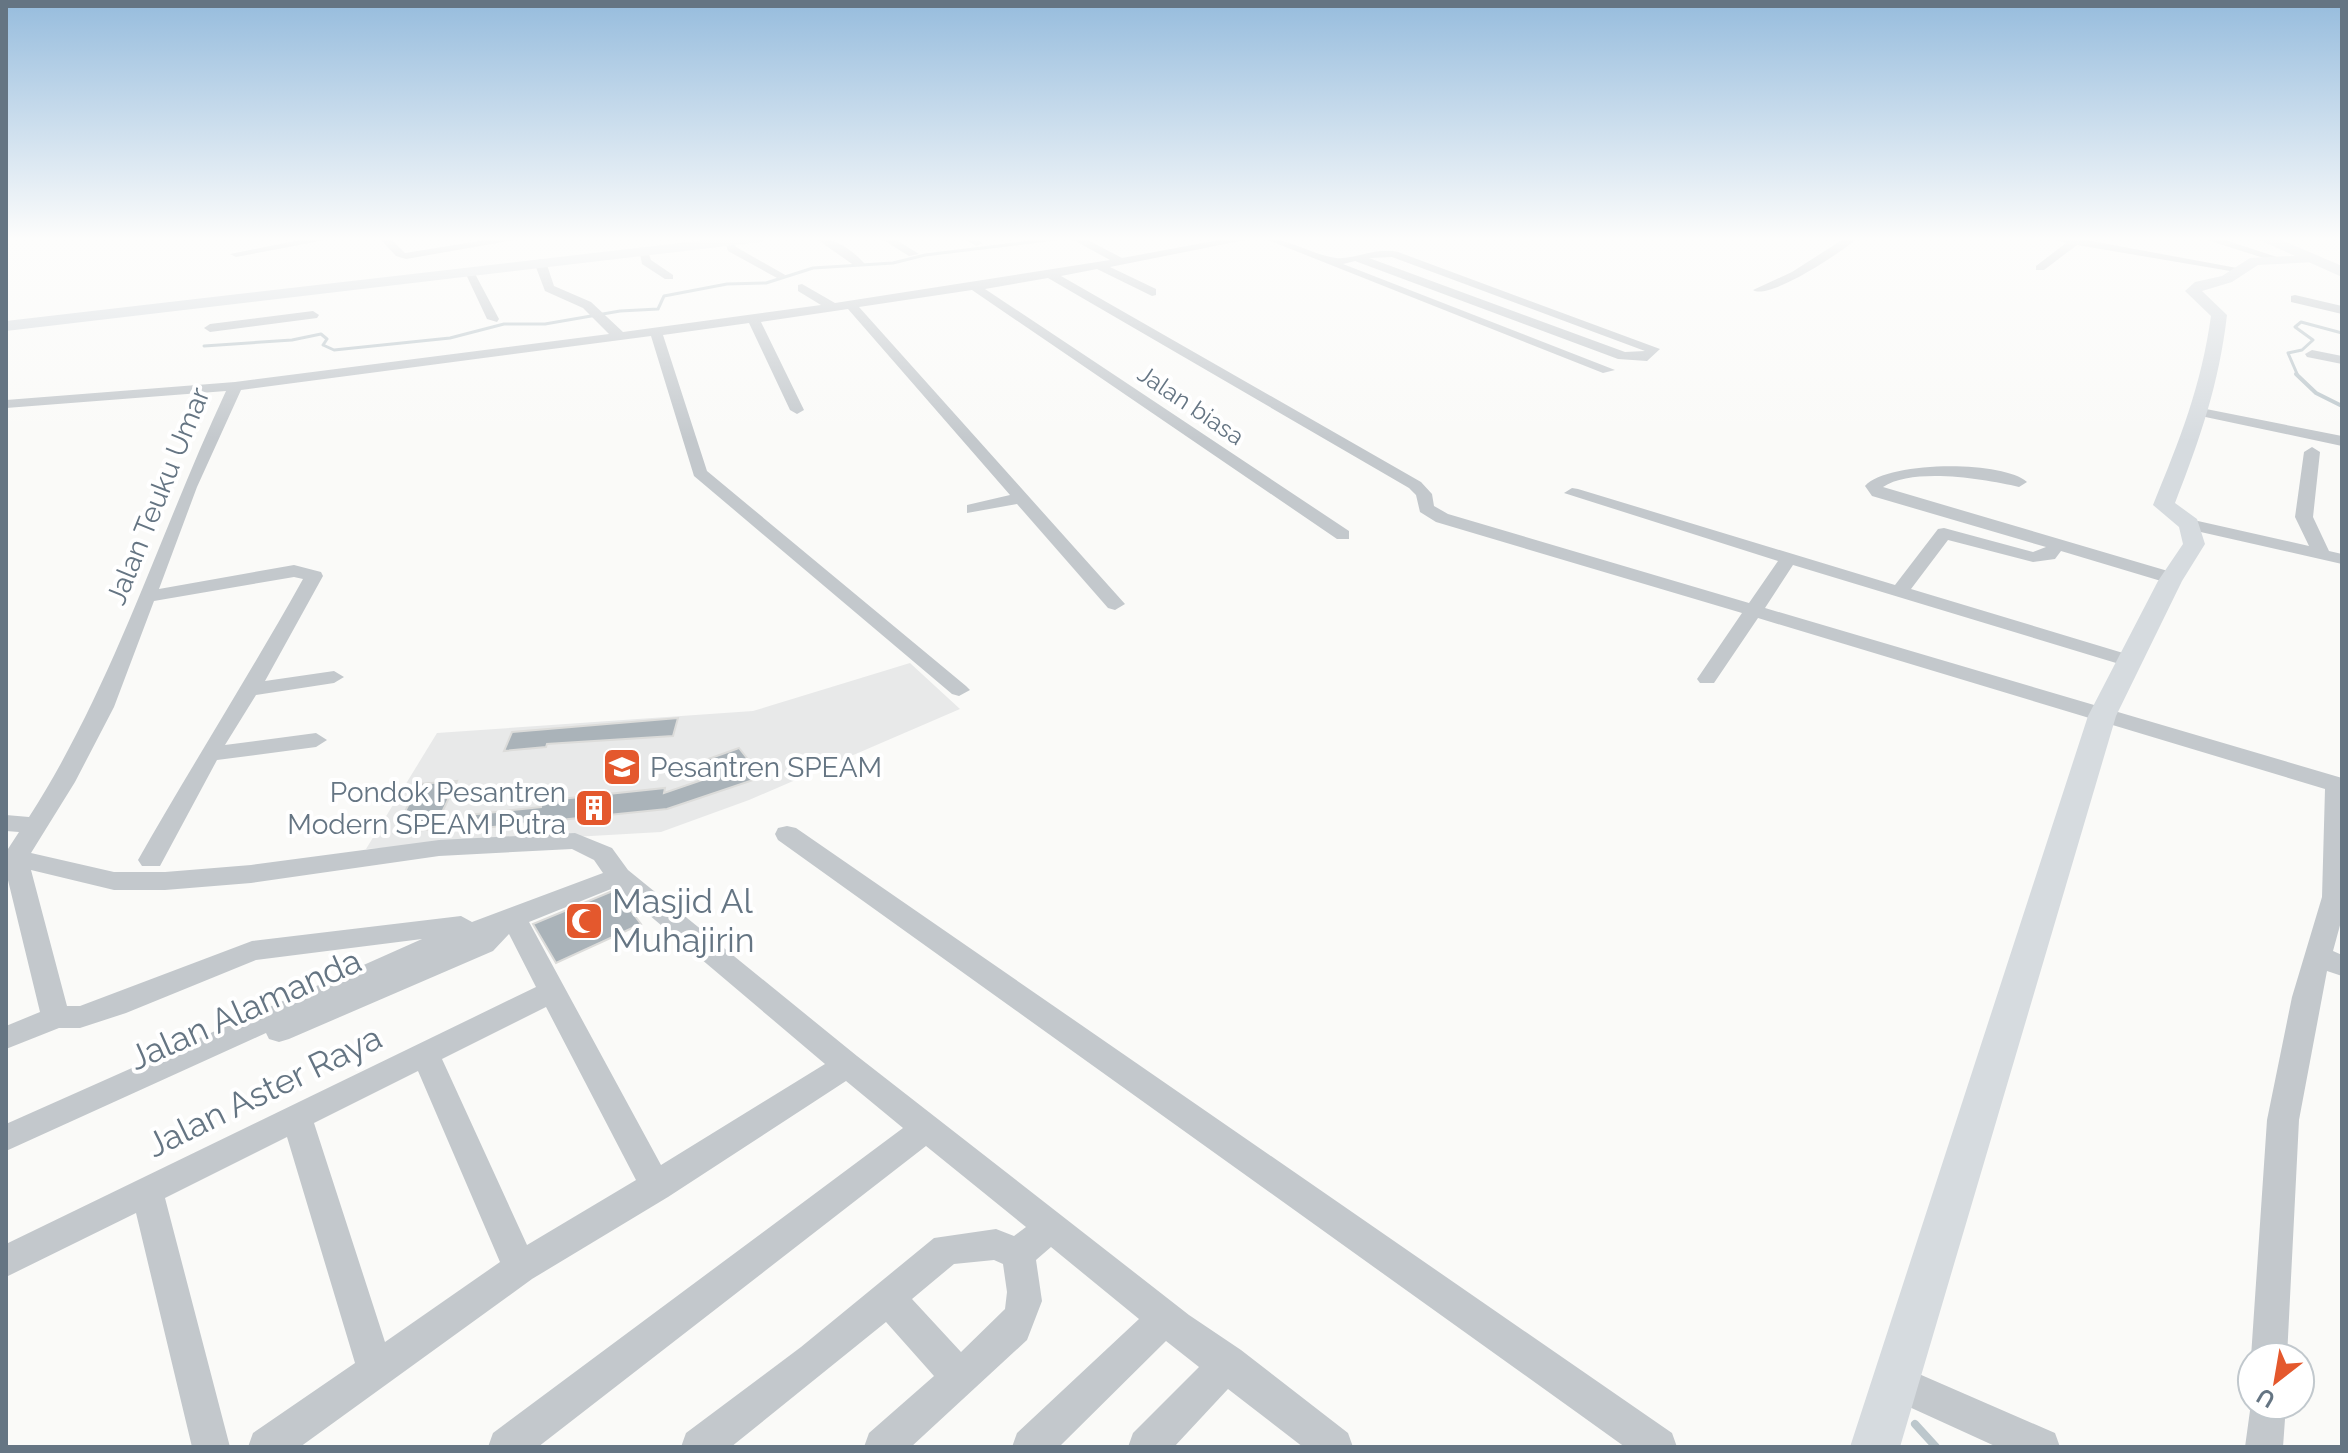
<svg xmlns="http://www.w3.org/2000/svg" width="2348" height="1453" viewBox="0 0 2348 1453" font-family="Raleway,sans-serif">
<rect width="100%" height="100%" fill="#fafaf8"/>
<!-- built -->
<path fill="#e8e9e9" d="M910 663 960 709 749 800 661 832 366 849 437 733 753 711Z"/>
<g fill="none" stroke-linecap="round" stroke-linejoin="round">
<!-- stream-far2 -->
<path stroke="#bcc7cc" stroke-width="3" d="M204 346 292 340 321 334 327 339 323 345 334 350 450 338 504 324H545L620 311 658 309 664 296 727 284 766 283 813 268 893 263 925 255 1064 238
M2298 376 2288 353 2302 350 2313 340 2295 327 2301 322 2342 333"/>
<!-- stream-far1 -->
<path stroke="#bcc7cc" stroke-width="4" d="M2296 374 2316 393 2342 406"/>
<!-- stream -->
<path stroke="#bcc7cc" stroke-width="8" d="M1915 1424 1936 1447"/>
</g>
<!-- building -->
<path fill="#aab3b9" stroke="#dcdcda" stroke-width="2" d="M678 718 673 736 547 744 546 747 504 751 512 732Z
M739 748 762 777 667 809 463 830 468 815 541 807 542 801 665 788 664 793 708 778 697 763Z
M457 781 434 829 394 833 419 784Z
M615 890 641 924 556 963 533 924Z"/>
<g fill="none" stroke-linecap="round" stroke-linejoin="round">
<!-- minor -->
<path fill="#c3c8cc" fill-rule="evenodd" d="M310 238H336L236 257 230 254Z
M379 238H390L405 253 498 238H526L406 259 396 256Z
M815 238C836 238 851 249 865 264L855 266Z
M880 238H893L919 254 909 256Z
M962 238H976L982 243 977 246Z
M1070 238H1084L1122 258 1230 238H1255L1110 267 1156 289V295L1152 296 1097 269 1061 276 1421 482 1432 494 1434 506 1448 514 1749 603 1778 561 1564 493 1572 488 1578 489 1895 585 1938 529 1944 528 2033 552 2046 547 1872 496 1865 486C1887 461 2002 460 2027 482L2019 487C1985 479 1913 467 1883 487L2178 574 2180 578 2171 584 2061 551 2055 559 2033 562 1948 540 1911 589 2133 656 2136 660 2126 666 1793 565 1765 608 2342 778V918L2333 951 2342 955V976L2327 971 2299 1120 2287 1357H2252V1360L2251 1357 2267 1120 2292 997 2322 897 2325 789 1758 618 1714 683H1700L1697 679 1742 613 1436 522 1420 512 1416 495 1409 488 1048 278 985 289 1349 531V539H1337L972 290 859 307 1125 604 1115 610 1108 608 1017 504 967 513V505L1010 495 848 309 761 322 804 410 797 414 790 410 749 323 663 335 707 471 966 686 970 690 959 696 952 694 694 476 651 336 241 390 197 487 159 589 294 565 321 572 323 576 265 681 334 671 344 677 334 683 256 695 225 745 316 733 327 740 316 747 217 760 160 866H142L138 860C192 765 250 674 303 579L294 577 154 601 114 707 75 782 31 853 114 872H165L251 865 439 840 575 833 612 848 628 870 857 1056 1189 1315 1241 1350 1348 1433 1353 1447H1303L1228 1389 1174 1447H1128L1133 1433 1199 1367 1166 1341 1059 1447H1012L1017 1433 1139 1319 1051 1247 1036 1260 1042 1301 1027 1340 911 1447H864L869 1433 934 1376 886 1322 731 1447H681L686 1433 801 1347 934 1238 996 1229 1014 1236 1026 1227 926 1146 538 1447H488L493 1433 903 1128 846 1081 668 1197 532 1279 300 1447H248L253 1433 355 1363 287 1137 165 1198 230 1447H192L136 1213 6 1277V1244L536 987 509 934 493 951 289 1039 279 1042 269 1039 266 1033 6 1151V1124L422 939 256 960 126 1013 80 1028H59L6 1049V1026L40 1012 6 872V852L19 832 6 831V815L29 817C114 685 160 532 226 391L6 408V400L235 382 609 334 583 308 545 291 534 262 540 259 546 262 554 286 591 302 623 332 821 305 798 291V285L802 284 835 303 1110 260ZM572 849 594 860 603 873 472 922 461 916 252 941 80 1006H67L31 870 114 890H165L251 883 439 856ZM616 887 825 1064 661 1165 529 922ZM546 1007 636 1180 527 1245 442 1059ZM418 1071 500 1262 385 1342 314 1123ZM994 1260 1003 1264 1007 1292 1005 1309 961 1352 912 1299 954 1264Z
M1263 238C1289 238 1310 254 1336 258 1354 260 1375 247 1398 252L1660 349 1647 361 1618 359 1355 261 1343 264 1615 370 1603 373ZM1392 257 1645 351 1625 352 1369 258Z
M1845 238H1858C1843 251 1769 301 1753 290L1792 272Z
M2049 238H2075L2248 270 2242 273 2077 245 2044 270H2036V266L2066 243Z
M2201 238H2219L2283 259 2273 261Z
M724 239H732L736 247 787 276 777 278 728 251Z
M639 249H647L651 260 673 275V279H665L642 264Z
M463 268 473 270 499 319 497 322 487 319Z
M2295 295 2342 306V314L2291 302V296Z
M313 311 319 315 317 318 210 332 204 328 210 324Z
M2312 350 2342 356V364L2307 357 2305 354Z
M2201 408 2342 436V446L2196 415V409Z
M2312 447 2320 452 2313 517 2329 551 2342 554V564L2183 528 2180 524 2189 519 2309 546 2295 517 2304 452Z
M787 826 796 828 1672 1433 1677 1447H1625L778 840 775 834 778 828Z
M1896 1364 2055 1433 2060 1447H1997L1883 1395 1877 1382 1883 1369Z
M2252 1396V1405H2286L2283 1447H2245Z"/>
<!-- major -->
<path fill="#d6dbdf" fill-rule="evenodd" d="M723 238H768L761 242 6 331V321Z
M2310 255 2315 256V262L2258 265 2232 282 2202 291 2227 315C2219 384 2200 439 2175 503L2197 519 2205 544 2182 581 2116 716 1900 1447H1850L2088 716 2158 581 2183 544 2179 527 2153 505C2180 439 2201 387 2211 316L2185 291 2195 282 2222 276 2250 258Z"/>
<!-- highway -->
<path fill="#d6dbdf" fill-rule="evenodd" d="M2255 238H2277L2342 266V277Z"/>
</g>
<!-- sky -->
<linearGradient id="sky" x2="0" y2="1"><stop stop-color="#96bcdd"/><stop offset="0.54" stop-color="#fdfdfc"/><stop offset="1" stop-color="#fdfdfc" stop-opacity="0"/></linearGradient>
<rect width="2348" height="442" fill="url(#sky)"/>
<!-- icons -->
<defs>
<g id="school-square" transform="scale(2)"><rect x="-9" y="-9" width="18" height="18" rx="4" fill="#e4582d" stroke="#fff"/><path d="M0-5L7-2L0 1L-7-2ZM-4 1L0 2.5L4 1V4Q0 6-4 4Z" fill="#fff"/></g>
<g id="building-square" transform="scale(2)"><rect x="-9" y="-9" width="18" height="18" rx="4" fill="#e4582d" stroke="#fff"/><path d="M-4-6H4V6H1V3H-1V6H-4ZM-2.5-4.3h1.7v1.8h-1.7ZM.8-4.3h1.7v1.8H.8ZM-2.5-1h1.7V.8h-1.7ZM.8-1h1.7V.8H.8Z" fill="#fff"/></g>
<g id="mosque-square" transform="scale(2)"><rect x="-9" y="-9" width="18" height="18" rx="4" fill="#e4582d" stroke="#fff"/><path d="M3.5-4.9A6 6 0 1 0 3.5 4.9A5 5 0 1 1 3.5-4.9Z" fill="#fff"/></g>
</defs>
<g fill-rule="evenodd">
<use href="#school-square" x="622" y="767"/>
<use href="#building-square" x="594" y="808"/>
<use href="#mosque-square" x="584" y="921"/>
</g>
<g text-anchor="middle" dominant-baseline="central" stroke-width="8" stroke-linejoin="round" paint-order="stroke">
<!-- far-street labels -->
<g font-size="24" fill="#657583" stroke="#fff">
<text transform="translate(1191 405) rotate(34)">Jalan biasa</text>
</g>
<!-- street labels -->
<g font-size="28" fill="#657583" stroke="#fff">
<text transform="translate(158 496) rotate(-68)">Jalan Teuku Umar</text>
</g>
<!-- poi labels -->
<g font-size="28" fill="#657583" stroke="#fff" text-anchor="start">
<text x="650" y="767">Pesantren SPEAM</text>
<text x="566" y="792" text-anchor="end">Pondok Pesantren<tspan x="566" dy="32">Modern SPEAM Putra</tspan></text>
</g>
<!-- near-poi labels -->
<g font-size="34" fill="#657583" stroke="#fff" text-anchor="start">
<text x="612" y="901">Masjid Al<tspan x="612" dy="39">Muhajirin</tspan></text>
</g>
<!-- near-street labels -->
<g font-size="34" fill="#657583" stroke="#fff">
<text transform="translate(245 1009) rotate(-24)">Jalan Alamanda</text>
<text transform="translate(264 1091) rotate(-26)">Jalan Aster Raya</text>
</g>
</g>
<!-- border -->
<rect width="2348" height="1453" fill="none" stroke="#657583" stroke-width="16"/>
<!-- north arrow -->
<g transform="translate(2276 1381) rotate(211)"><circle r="38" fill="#ffffff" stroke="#c1c8cd" stroke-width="2"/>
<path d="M0-6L14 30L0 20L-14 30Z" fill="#e4582d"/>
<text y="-12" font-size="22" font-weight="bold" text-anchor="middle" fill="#657583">U</text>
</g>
</svg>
